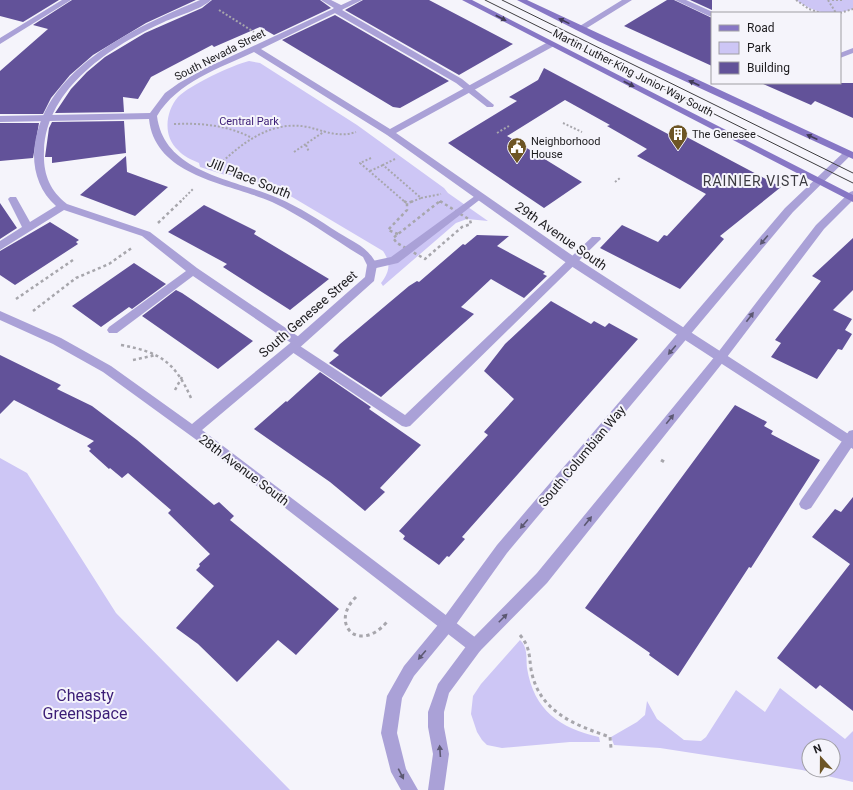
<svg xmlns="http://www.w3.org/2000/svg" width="853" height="790" viewBox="0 0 853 790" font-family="Roboto,sans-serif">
<rect width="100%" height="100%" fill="#f5f4fb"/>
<!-- green -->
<path fill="#cdc6f5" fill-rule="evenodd" d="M796 0H853V9C829 16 817 14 796 0Z
M249 61 260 63 357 125 444 188 448 193 488 221 467 219 456 223 383 286 381 283C390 271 391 263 383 251L282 191 235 175H225L200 167 199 163C192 160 183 156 178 150 163 137 165 112 178 97 190 85 232 65 249 61Z
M0 458 27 473 116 613 290 790H0Z
M520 640C528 647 526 658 527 668 534 711 560 728 599 737L600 742H570L502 748 487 745 482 740 477 732 471 714 473 696 481 684Z
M780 688 845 739 853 731V782L802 770 660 748 614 745 611 737 637 722 645 715 647 701 657 719 684 740 701 741 706 737 736 690 765 712ZM809 746H833V770H809Z"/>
<!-- building -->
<path fill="#625299" d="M0 0H59L23 22 0 16Z
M72 0H196L146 23 93 55 70 75 51 98 43 114H0V71L48 29 33 25Z
M212 0H320L331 8 274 35 260 27 214 47 212 45 151 77 138 99 123 97 124 112 55 113 71 89 87 72 105 57 145 33 202 8Z
M363 0H429L513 44 459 75 345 10Z
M667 0H674L712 18V66L624 26Z
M690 0H712V10Z
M335 15 449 81 400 108 393 107 282 40Z
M544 68 668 134 671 132 678 136 681 134 781 187 720 236 724 239 680 289 600 248 622 225 658 242 664 235 667 236 706 194 637 156 647 149 607 126 610 125 565 100 507 136 582 182 544 208 448 143 517 101 509 97 538 80Z
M761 83H853V118L815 101 811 105Z
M124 121 126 153 52 163V157H45L49 128 52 122Z
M0 123H39L33 158 0 161Z
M126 156 127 172 168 187 135 216 80 195Z
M0 203 17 228 0 239Z
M204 205 256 231 254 234 329 279 290 310 223 267 227 264 168 232Z
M50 222 79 240 76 242 78 244 15 285 0 275V251Z
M477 235 509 236 497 246 545 272 543 274 547 276 524 298 491 279 461 307 474 314 381 397 329 363 339 355 333 351 340 344 409 286 417 281 419 282 463 244 465 245Z
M853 238V290L833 310 852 319 845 330 852 334 842 350 838 349 817 379 771 357 781 343 775 340 821 281 812 276Z
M134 263 166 284 132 309 129 307 101 327 72 306Z
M176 290 182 293 253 341 218 369 142 316Z
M551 301 591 324 594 321 605 327 609 323 638 339 462 537 465 539 449 557 447 556 439 565 403 539 405 536 399 531 488 435 484 432 514 399 484 371 505 344Z
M0 355 61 385 57 389 92 406 137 440 214 505 219 502 234 516 230 520 339 609 296 655 278 640 237 682 198 644 176 628 214 586 196 570 200 566 199 564 210 554 168 513 171 510 128 473 122 478 110 468 109 469 89 451 91 449 87 446 94 441 14 400 0 414Z
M320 372 371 407 369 409 421 445 380 488 385 492 365 511 330 482 254 429 286 401 287 402Z
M735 405 767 422 764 426 773 431 771 434 820 460 751 568 749 567 678 676 649 655 650 653 585 608Z
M853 497V711L820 685 816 689 777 658 850 564 812 537 835 509 841 512Z"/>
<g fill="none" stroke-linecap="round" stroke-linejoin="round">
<!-- path-far2 -->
<path stroke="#a7a6ac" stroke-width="2" stroke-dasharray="2 2" stroke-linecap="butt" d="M796 0 809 9 821 13
M828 0 836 13
M832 0H843
M219 10 254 32
M840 13 853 9
M563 123 582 132
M174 124C202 123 227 125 252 138
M497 133 509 126
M306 145 309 152
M294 152 325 131
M371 158 360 163 405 202
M395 159 383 165 421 198 411 202
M220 164C244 141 273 120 308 127 324 131 339 138 356 132
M370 171 383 165
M615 182 620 178
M421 198 441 194
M180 202 193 189
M439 202H441"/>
<!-- path-far1 -->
<path stroke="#a7a6ac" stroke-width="2.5" stroke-dasharray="3 3" stroke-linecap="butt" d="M404 201 407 203
M440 201 470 220 471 224 462 227 425 259 397 243 393 238Z
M158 223 181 201
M398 234 388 230 407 210V203L414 201
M16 299 73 260
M33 311 76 278 109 264 133 247
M121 345C160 352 175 362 191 398
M133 360 156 355
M175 390 182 377"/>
<!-- path -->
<path stroke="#a7a6ac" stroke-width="3" stroke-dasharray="3.5 3.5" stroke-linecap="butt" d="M661 460 666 463
M356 597C329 623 358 655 387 622
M520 635C530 647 529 655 531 669 538 711 574 725 610 737L611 748"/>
<!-- service -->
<path fill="#aaa1d7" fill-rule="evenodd" d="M200 0H211C202 9 177 16 164 22 113 45 46 87 44 151 43 173 49 190 67 204L150 232 197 268 302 339 304 342 300 346 405 415 592 237H600L601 239 410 426 406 427 402 426 289 350 287 347 291 343 193 276 117 333H109L107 330 109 327 186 271 142 236 64 210 0 250V241L22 227 8 199 10 197H16L30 222 56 206C41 193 34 174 34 155 38 70 134 28 200 0Z
M321 0H331L343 6 344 8 342 10 462 79 494 105 493 107H487L456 83 333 12 332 10 334 8Z
M675 0H686L715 13H712V16H709Z
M853 48V53L840 58V53Z
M853 430V445L811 508 806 510 801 508 799 504 801 500 849 431Z"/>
<!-- pedestrian -->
<path fill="#aaa1d7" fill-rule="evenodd" d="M479 193 484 196 482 198 398 263 372 269 368 268 367 265 368 262 391 257Z"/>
<!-- minor -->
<path fill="#aaa1d7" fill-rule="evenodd" d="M62 0H71L0 44V38Z
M352 0H362L261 49 390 129 548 42H554V46L396 133 576 258 853 437V449L568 264 387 135 254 52C220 68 177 82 157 116 164 173 234 179 278 198 299 207 319 220 339 233 355 243 368 247 377 265L374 281 297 350 202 430 480 641 482 646 480 651 475 653 470 651 209 449 103 372 53 344 0 320V311L61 338 111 366 192 424 289 344 365 277 367 265 363 257C333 239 304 217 272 202 229 183 155 177 149 119L0 122V116L150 113 165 93 179 83 206 68Z
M622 0H632L582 31 575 29Z"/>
<!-- tertiary -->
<path fill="#aaa1d7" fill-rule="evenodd" d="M848 150 853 153 851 155 793 212 507 553 452 630 414 676 402 698 397 733 406 769 418 790H401L391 772 381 733 387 696 404 666 442 620 497 545 785 208 845 151Z
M853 191V200L824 229 724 361 547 583 480 651 449 693 444 712V727L449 754 444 790H428L433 754 428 727V712L438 684 470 641 537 573 716 355 816 225 850 192Z"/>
<!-- secondary -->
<path fill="#8777c5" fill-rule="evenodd" d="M462 0H472L853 195V202Z
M517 0H527L853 152V159L598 41Z"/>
<!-- tram -->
<path stroke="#3e3d40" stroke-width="1" d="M485 0 853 183
M502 0 853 173"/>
</g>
<!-- one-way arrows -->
<defs><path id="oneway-solid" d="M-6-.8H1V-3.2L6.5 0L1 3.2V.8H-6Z"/></defs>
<g fill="#423c59">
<use href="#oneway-solid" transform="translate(501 18) rotate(28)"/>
<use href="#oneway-solid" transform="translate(564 21) rotate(-154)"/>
<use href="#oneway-solid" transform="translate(694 83) rotate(-155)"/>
<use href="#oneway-solid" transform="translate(629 84) rotate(27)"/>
<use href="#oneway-solid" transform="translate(812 137) rotate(-155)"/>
</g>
<g fill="#5c5872">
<use href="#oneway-solid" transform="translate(764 240) rotate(130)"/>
<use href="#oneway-solid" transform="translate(750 317) rotate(-53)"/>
<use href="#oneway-solid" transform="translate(672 350) rotate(130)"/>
<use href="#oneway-solid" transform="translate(670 419) rotate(-51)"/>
<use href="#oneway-solid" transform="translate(588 521) rotate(-51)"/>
<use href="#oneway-solid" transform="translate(524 524) rotate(130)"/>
<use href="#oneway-solid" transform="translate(503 618) rotate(-45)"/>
<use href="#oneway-solid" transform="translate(422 655) rotate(130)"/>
<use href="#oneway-solid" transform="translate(440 751) rotate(-94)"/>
<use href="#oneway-solid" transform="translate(401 774) rotate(63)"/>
</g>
<!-- icons -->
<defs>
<g id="building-pin" transform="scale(1)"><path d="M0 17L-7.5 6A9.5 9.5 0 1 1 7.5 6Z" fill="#6d5525" stroke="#f5f4fb"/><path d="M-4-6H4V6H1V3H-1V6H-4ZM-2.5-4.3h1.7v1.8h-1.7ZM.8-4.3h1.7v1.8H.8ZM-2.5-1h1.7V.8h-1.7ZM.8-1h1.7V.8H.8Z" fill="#fff"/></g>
<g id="civic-pin" transform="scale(1)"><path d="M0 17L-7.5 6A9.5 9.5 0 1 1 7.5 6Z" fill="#6d5525" stroke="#f5f4fb"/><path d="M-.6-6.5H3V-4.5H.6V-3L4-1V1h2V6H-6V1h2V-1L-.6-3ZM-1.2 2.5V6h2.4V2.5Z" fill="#fff"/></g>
</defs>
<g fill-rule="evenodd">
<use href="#building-pin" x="678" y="134"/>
<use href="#civic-pin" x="517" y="147"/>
</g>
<g text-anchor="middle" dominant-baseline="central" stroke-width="4" stroke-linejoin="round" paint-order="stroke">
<!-- far-street labels -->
<g font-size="11" fill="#1d1c1f" stroke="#f5f4fb">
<text transform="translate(220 55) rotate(-27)">South Nevada Street</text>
<text transform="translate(633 73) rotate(27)">Martin Luther King Junior Way South</text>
</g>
<!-- far-park labels -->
<g font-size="11" fill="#3b1d76" stroke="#f5f4fb">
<text x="249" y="121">Central Park</text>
</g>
<!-- far-poi labels -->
<g font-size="11" fill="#1d1c1f" stroke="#f5f4fb" text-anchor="start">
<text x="692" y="134">The Genesee</text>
<text x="531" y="141">Neighborhood<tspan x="531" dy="13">House</tspan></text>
</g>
<!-- street labels -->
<g font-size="13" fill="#1d1c1f" stroke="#f5f4fb">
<text transform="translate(249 178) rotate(22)">Jill Place South</text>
<text transform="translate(561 236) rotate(35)">29th Avenue South</text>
<text transform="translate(308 314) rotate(-41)">South Genesee Street</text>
<text transform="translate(582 456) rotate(-50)">South Columbian Way</text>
<text transform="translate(244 470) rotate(37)">28th Avenue South</text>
</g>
<!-- neighbourhood labels -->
<g font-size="14" letter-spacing="1" fill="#3d3c42" stroke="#f5f4fb">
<text x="756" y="181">RAINIER VISTA</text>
</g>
<!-- near-park labels -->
<g font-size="16" fill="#3b1d76" stroke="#f5f4fb">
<text x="85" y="695">Cheasty<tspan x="85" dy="18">Greenspace</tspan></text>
</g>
</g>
<!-- legend -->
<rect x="711" y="12" width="130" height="72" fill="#f5f4fb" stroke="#9f9ea3"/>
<rect x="719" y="25" width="20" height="6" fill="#8777c5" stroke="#9f9ea3"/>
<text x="747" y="32" font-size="12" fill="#1d1c1f">Road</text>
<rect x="719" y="42" width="20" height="12" fill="#cdc6f5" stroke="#9f9ea3"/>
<text x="747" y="52" font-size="12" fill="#1d1c1f">Park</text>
<rect x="719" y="62" width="20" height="12" fill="#625299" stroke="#9f9ea3"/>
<text x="747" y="72" font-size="12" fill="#1d1c1f">Building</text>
<!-- north arrow -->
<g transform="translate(821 758) rotate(339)"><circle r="19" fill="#f5f4fb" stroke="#9f9ea3"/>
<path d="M0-3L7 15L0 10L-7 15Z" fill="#6d5525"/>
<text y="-6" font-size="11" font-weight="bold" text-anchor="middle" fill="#1d1c1f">N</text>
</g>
</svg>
